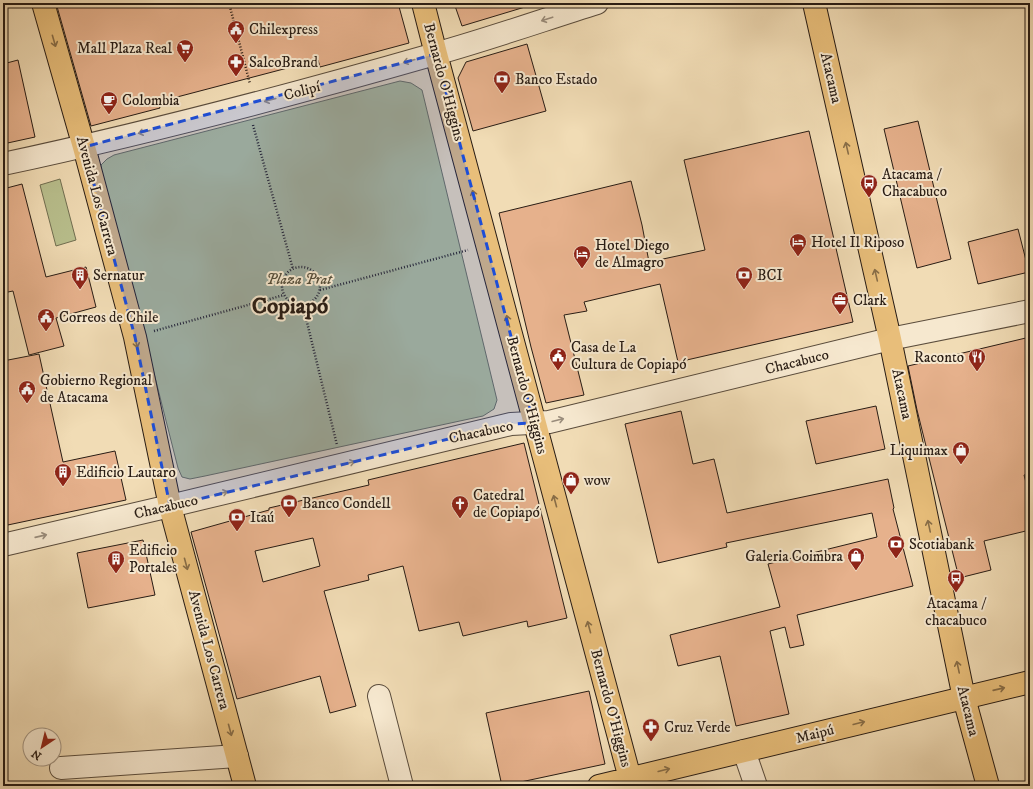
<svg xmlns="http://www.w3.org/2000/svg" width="1033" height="789" viewBox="0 0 1033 789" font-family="'IM FELL DW Pica',serif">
<rect width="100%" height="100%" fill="#f1dcb5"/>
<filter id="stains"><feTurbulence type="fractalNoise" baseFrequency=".005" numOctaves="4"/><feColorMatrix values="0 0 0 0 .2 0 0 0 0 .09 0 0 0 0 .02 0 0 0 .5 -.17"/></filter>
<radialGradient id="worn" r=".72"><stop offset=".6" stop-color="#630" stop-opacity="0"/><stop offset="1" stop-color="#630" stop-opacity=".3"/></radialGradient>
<!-- green -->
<path fill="#b9c08e" stroke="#706e51" d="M400 81 411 83 422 90 497 400 494 409 483 416 205 476 190 479 182 477 178 468 141 322 101 174V165L107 159 114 155Z
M60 179 76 240 56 246 40 185Z"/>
<!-- building -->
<path fill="#e6b18c" stroke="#281c14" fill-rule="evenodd" d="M56 3H398L409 43 320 67 318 60 158 102 160 108 91 126Z
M454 3H525V7L462 26Z
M527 44 546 111 473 131 458 78 466 62Z
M18 60 35 137 3 144V64Z
M918 121 951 259 917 268 884 129Z
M809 131 853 322 678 362 660 284 584 302 587 311 564 315 584 395 546 403 531 347 499 213 631 181 642 225 649 262 705 250 684 160Z
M22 184 46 277 86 267 96 307 56 318 64 346 29 355 13 291 3 293V189Z
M1018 229 1029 272 978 284 968 242Z
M1030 337V474L1024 475 1030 498V530L984 541 991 570 959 578 917 410 908 366Z
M39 354 63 462 115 451 126 500 3 526V361Z
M876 406 885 449 816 464 806 421Z
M681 411 693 464 714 459 727 513 888 479 894 508 893 509 913 586 797 615 804 645 790 648 785 627 770 631 789 714 736 726 720 656 678 666 670 635 780 607 768 564 877 537 872 513 726 543 727 547 658 563 625 424Z
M524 443 567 618 528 627 527 621 463 636 459 622 419 631 403 566 368 575 369 580 324 591 356 706 330 713 320 676 237 699 191 532 269 510V508L369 485 368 480ZM313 538 320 566 263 582 255 551Z
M143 540 155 595 88 608 77 553Z
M589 691 605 764 502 786 486 713Z"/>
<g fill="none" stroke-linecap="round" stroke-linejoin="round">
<!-- minor casing -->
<g stroke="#5a4c3c" stroke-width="24">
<path id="minor" d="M3 164C148 133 292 95 435 54 489 39 543 20 597 3
M3 545 170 506 511 424 549 422 890 339 1030 311
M379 696 402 786
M744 751 756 786
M61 768 237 756"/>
</g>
<!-- major casing -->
<g stroke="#281c14" stroke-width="24">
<path id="major" d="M43 3 84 147 135 337 170 506 245 786
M423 3 436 54 632 786
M814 3 890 339 964 698 988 786
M599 786 1030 682"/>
</g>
<!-- path -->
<path stroke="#281c14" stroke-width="2.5" stroke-dasharray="1 2" stroke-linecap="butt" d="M229 3 250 84
M253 125 293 269
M282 286a19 19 0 1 1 38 0a19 19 0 1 1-38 0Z
M320 290 468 250
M303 306 337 445
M154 331 284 295"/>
<!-- minor -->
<use href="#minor" stroke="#f6e8cf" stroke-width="22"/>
<!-- major -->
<use href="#major" stroke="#e8be7a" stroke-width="22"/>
</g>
<!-- one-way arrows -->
<defs><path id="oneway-shaft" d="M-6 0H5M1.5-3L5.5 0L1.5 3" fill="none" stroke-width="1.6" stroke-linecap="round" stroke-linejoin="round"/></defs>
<g stroke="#998c7b">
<use href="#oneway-shaft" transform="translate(547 19) rotate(162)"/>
<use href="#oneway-shaft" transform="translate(409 61) rotate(165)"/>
<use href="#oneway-shaft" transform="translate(270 100) rotate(165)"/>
<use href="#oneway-shaft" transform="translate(144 132) rotate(166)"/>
<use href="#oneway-shaft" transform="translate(558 420) rotate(-14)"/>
<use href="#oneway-shaft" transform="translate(349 463) rotate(-14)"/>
<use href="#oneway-shaft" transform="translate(222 493) rotate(-13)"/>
<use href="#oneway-shaft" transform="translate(41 536) rotate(-13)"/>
</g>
<g stroke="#886d47">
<use href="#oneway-shaft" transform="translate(54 41) rotate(74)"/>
<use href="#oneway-shaft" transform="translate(847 148) rotate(-103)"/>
<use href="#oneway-shaft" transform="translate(474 196) rotate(-105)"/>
<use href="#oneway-shaft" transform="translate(876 275) rotate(-103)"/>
<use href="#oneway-shaft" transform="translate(508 321) rotate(-105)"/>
<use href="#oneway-shaft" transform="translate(136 342) rotate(78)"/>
<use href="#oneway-shaft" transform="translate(555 501) rotate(-105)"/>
<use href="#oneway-shaft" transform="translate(929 526) rotate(-102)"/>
<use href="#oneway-shaft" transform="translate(186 564) rotate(75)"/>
<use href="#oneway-shaft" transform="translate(589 627) rotate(-105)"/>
<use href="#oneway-shaft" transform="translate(958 667) rotate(-102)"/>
<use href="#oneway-shaft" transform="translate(999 689) rotate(-13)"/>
<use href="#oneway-shaft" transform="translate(859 723) rotate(-14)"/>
<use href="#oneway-shaft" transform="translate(230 730) rotate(75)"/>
<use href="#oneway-shaft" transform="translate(664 770) rotate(-14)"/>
</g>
<!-- marked area -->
<path fill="#1d4ed8" fill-opacity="0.2" stroke="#1d4ed8" stroke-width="3" stroke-dasharray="8 5" stroke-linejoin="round" d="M436 54 534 423 511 424 170 506 135 337 84 147Z"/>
<!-- icons -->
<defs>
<g id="civic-pin" transform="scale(0.9)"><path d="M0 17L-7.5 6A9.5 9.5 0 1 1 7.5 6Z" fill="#8f2418" stroke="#f6e8cf"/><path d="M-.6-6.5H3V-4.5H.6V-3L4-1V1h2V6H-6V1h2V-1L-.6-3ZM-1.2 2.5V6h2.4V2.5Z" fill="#fff"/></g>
<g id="supermarket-pin" transform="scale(0.9)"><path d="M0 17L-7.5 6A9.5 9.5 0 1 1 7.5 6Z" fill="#8f2418" stroke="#f6e8cf"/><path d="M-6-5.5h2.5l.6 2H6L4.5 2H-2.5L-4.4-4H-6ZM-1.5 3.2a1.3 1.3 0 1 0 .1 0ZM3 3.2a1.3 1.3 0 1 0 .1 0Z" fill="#fff"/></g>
<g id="pharmacy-pin" transform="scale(0.9)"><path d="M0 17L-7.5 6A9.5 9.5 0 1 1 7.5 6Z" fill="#8f2418" stroke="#f6e8cf"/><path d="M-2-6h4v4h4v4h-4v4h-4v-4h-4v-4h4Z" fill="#fff"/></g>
<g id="bank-pin" transform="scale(0.9)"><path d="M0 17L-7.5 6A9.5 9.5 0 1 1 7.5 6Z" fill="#8f2418" stroke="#f6e8cf"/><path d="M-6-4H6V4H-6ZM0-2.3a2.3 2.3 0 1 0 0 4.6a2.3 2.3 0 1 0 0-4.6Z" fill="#fff"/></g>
<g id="cafe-pin" transform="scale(0.9)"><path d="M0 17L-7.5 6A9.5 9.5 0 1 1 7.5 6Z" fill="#8f2418" stroke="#f6e8cf"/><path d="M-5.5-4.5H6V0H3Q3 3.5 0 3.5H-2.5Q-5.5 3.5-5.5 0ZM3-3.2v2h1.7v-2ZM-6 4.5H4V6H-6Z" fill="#fff"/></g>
<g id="bus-pin" transform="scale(0.9)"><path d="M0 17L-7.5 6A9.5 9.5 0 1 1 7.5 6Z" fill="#8f2418" stroke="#f6e8cf"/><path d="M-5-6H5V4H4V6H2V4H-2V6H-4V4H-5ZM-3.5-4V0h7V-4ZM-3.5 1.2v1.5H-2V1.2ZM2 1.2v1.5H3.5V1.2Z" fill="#fff"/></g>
<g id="hotel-pin" transform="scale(0.9)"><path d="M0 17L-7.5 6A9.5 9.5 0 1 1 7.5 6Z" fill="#8f2418" stroke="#f6e8cf"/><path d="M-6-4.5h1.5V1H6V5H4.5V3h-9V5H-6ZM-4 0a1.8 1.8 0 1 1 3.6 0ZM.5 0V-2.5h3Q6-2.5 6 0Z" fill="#fff"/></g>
<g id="building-pin" transform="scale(0.9)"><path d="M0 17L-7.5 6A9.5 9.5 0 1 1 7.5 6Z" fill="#8f2418" stroke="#f6e8cf"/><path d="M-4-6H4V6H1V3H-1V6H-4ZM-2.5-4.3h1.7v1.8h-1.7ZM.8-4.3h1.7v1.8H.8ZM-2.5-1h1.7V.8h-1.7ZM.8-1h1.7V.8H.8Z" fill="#fff"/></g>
<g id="office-pin" transform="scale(0.9)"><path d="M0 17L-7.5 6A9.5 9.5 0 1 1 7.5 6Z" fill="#8f2418" stroke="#f6e8cf"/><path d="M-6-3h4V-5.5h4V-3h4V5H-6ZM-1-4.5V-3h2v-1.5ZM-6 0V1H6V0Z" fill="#fff"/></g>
<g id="restaurant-pin" transform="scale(0.9)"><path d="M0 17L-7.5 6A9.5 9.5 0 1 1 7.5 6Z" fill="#8f2418" stroke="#f6e8cf"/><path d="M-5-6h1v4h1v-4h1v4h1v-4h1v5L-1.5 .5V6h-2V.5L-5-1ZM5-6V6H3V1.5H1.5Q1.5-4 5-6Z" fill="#fff"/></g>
<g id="shop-pin" transform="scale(0.9)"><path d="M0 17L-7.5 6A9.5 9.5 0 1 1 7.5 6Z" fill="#8f2418" stroke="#f6e8cf"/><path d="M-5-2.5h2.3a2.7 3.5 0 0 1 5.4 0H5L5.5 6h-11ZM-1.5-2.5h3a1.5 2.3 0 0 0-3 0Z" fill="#fff"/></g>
<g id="church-pin" transform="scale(0.9)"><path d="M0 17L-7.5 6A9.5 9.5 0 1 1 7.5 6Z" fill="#8f2418" stroke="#f6e8cf"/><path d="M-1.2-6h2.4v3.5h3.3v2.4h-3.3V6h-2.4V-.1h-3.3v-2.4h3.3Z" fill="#fff"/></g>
</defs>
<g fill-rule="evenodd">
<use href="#civic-pin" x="236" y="29"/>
<use href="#supermarket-pin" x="185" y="48"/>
<use href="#pharmacy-pin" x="236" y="62"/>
<use href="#bank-pin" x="502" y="79"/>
<use href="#cafe-pin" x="109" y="100"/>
<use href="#bus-pin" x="869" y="183"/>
<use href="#hotel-pin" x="798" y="242"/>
<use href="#hotel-pin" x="582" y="254"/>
<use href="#building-pin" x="80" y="275"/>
<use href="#bank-pin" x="744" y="275"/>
<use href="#office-pin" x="840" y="300"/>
<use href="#civic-pin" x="46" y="317"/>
<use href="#civic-pin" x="558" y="356"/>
<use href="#restaurant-pin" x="977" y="357"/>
<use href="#civic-pin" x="27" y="389"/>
<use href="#shop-pin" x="961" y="450"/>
<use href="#building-pin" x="63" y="472"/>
<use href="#shop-pin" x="571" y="480"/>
<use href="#bank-pin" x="289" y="503"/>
<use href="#church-pin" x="460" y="504"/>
<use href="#bank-pin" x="237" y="517"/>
<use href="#bank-pin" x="896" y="544"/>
<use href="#shop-pin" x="856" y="556"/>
<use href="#building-pin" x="116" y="559"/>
<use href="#bus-pin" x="956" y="578"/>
<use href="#pharmacy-pin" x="651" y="727"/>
</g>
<g text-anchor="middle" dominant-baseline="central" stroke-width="4" stroke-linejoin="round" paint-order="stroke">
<!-- poi labels -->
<g font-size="15" fill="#281c14" stroke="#f6e8cf" text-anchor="start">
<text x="249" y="29">Chilexpress</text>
<text x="172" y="48" text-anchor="end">Mall Plaza Real</text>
<text x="249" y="62">SalcoBrand</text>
<text x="515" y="79">Banco Estado</text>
<text x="122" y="100">Colombia</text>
<text x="882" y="174">Atacama /<tspan x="882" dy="17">Chacabuco</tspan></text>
<text x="811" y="242">Hotel Il Riposo</text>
<text x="595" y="245">Hotel Diego<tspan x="595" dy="17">de Almagro</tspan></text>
<text x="93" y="275">Sernatur</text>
<text x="757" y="275">BCI</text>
<text x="853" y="300">Clark</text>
<text x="59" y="317">Correos de Chile</text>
<text x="571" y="347">Casa de La<tspan x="571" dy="17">Cultura de Copiapó</tspan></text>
<text x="964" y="357" text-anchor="end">Raconto</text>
<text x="40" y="380">Gobierno Regional<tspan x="40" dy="17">de Atacama</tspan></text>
<text x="948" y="450" text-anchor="end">Liquimax</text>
<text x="76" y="472">Edificio Lautaro</text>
<text x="584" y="480">wow</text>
<text x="473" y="495">Catedral<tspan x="473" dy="17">de Copiapó</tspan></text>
<text x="302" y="503">Banco Condell</text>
<text x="250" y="517">Itaú</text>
<text x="909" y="544">Scotiabank</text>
<text x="129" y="550">Edificio<tspan x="129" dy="17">Portales</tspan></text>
<text x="843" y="556" text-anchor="end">Galeria Coimbra</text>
<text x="956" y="603" text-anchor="middle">Atacama /<tspan x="956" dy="17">chacabuco</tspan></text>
<text x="664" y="727">Cruz Verde</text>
</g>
<!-- street labels -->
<g font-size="15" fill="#281c14" stroke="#f6e8cf">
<text transform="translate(831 78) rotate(77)">Atacama</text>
<text transform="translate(444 82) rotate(75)">Bernardo O'Higgins</text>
<text transform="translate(302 91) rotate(-15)">Colipí</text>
<text transform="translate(97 196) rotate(75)">Avenida Los Carrera</text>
<text transform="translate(797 362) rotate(-14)">Chacabuco</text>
<text transform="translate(902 394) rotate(78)">Atacama</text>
<text transform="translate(527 395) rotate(75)">Bernardo O'Higgins</text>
<text transform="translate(481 432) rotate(-12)">Chacabuco</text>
<text transform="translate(166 507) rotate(-13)">Chacabuco</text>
<text transform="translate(209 650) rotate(75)">Avenida Los Carrera</text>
<text transform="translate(611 708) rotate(75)">Bernardo O'Higgins</text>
<text transform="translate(968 711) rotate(76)">Atacama</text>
<text transform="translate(815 734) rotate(-14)">Maipú</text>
</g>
<!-- park labels -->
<g font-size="15" font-style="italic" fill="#544d39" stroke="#f6e8cf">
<text x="299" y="279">Plaza Prat</text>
</g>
<!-- town labels -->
<g font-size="23" font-weight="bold" fill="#281c14" stroke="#f6e8cf">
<text x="290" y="306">Copiapó</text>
</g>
</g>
<!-- margin -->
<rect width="1033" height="789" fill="none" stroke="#f1dcb5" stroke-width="16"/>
<rect x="4" y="4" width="1025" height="781" fill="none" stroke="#281c14" stroke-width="2"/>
<rect x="8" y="8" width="1017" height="773" fill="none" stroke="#281c14"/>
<!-- north arrow -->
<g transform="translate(42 747) rotate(215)"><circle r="19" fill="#f6e8cf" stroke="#a49684"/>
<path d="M0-3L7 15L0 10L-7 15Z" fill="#8f2418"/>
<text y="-6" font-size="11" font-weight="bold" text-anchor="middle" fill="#281c14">N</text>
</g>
<rect width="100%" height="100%" filter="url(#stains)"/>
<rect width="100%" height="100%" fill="url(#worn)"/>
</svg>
